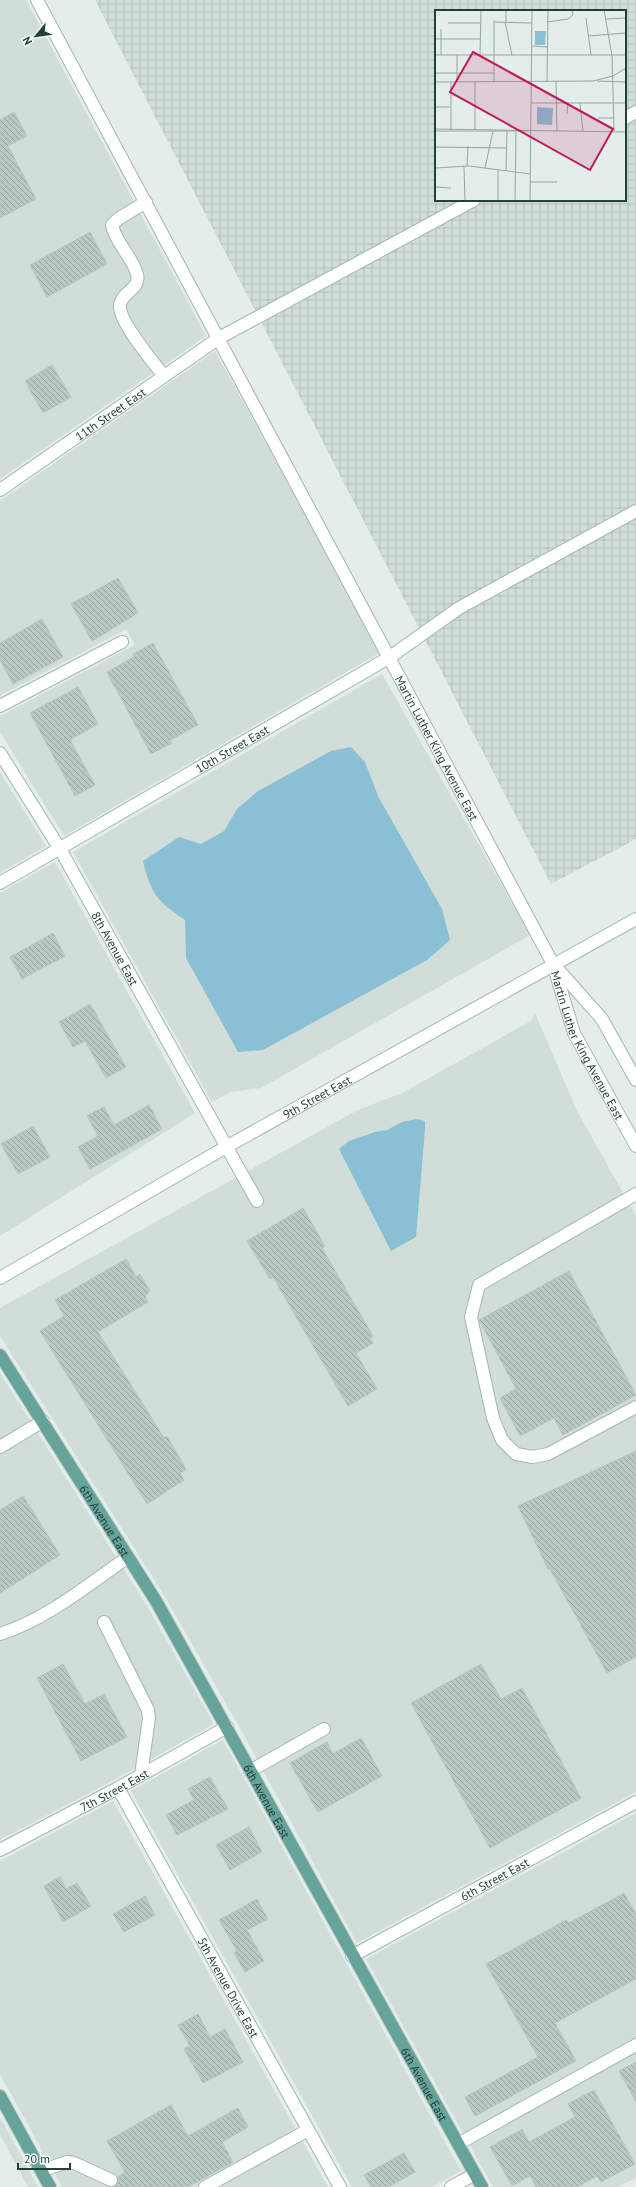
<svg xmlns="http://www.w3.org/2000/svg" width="636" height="2187" viewBox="0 0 636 2187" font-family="'PT Sans',sans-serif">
<defs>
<pattern id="industrial-grid" width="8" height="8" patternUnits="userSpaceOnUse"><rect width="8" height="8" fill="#d1ddd9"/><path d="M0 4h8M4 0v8" fill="none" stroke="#b3bfbb"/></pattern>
<pattern id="building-back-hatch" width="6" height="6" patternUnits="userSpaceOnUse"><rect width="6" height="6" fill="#b8c8c3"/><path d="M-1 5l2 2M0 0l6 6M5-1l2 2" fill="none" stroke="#95a4a0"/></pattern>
</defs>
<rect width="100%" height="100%" fill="#e3edea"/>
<!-- built -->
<path fill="#d1ddd9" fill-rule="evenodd" d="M0 0H26L206 336 0 479Z
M215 351 381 652 64 836 0 732V716L135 645 126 629 0 696V501Z
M382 674 530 935 261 1088 231 1092 212 1102 73 852ZM365 762 379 798 186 958 185 920 178 837 201 844 224 831 237 809Z
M0 772 46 846 0 873Z
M55 862 195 1113 0 1236V893Z
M535 1013 577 1111 636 1216V1792L357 1943 241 1730 164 1595 0 1336V1308L358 1110 402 1093 531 1021Z
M0 1373 147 1606 214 1724 114 1780 0 1840Z
M223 1740 461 2171 432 2187H352L131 1791Z
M113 1801 328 2187H62L0 2074V1861Z
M636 1813V2178L618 2187H493L366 1959Z
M0 2117 38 2187H28L0 2134Z"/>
<!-- industrial -->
<path fill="url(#industrial-grid)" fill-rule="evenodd" d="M95 0H636V839L551 884ZM436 11H625V200H436Z"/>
<!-- water -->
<path fill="#89c0d4" d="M351 747 365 762 379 798 442 909 450 940 427 960 263 1050 238 1052 186 958 185 920C157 901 151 894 143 861L179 837 201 844 224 831 237 809 258 791 331 751Z
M417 1119 425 1121V1129L416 1237 391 1251 339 1149 349 1141 375 1132 387 1130 402 1122Z"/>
<!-- building -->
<path fill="url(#building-back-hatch)" stroke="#b5c7c2" d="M14 112 27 136 8 146 36 199 0 218V120Z
M90 232 107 264 47 297 30 265Z
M52 365 71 397 43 413 25 381Z
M118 578 138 613 92 641 71 604Z
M42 619 63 657 13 684 0 660V643Z
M153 643 198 725 170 740 172 743 151 754 107 672 134 657 133 654Z
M78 687 98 724 70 740 95 785 75 796 30 713Z
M53 933 65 956 22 979 10 957Z
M90 1004 126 1067 106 1078 85 1041 73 1047 59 1022Z
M149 1105 162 1129 90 1169 78 1147 98 1136 87 1116 104 1107 114 1125Z
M33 1126 50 1157 18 1174 1 1144Z
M303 1208 325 1246 322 1248 373 1336 370 1338 373 1343 356 1353 377 1389 348 1406 273 1277 270 1279 247 1241Z
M126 1259 136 1277 140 1274 150 1291 145 1295 148 1302 98 1332 164 1438 167 1436 186 1469 180 1474 184 1480 147 1504 40 1331 64 1316 55 1300Z
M569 1271 636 1395 563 1435 554 1418 520 1436 500 1398 516 1389 479 1320Z
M636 1451V1657L607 1673 550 1569H548L518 1506Z
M23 1496 60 1555 0 1593V1510Z
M63 1664 85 1704 104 1694 127 1737 81 1761 37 1678Z
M481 1664 501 1699 522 1688 581 1798 490 1848 411 1703Z
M361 1738 382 1776 318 1812 290 1763 327 1742 333 1754Z
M210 1777 228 1809 177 1835 166 1815 194 1800 188 1789Z
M249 1827 262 1852 230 1870 216 1845Z
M60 1877 66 1889 77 1883 91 1906 63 1922 44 1886Z
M624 1893 636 1914V1979L555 2023 576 2061 475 2116 465 2097 538 2057 486 1964 566 1920 569 1923Z
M145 1896 155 1915 124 1932 113 1914Z
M257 1899 268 1919 247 1930 264 1961 245 1972 234 1953 237 1951 219 1920Z
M198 2014 210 2037 225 2029 243 2062 203 2083 184 2049 190 2046 178 2025Z
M636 2062V2102L619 2071Z
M594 2090 635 2164 601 2182 597 2176 577 2187H536L530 2176 512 2186 490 2147 522 2129 529 2142 575 2117 568 2104Z
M171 2105 188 2136 238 2108 248 2127 222 2142 233 2162 188 2187H113L118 2183V2177L125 2172 107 2141Z
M404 2153 415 2172 388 2187H371L364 2175Z"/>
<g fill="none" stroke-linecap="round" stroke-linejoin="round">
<!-- minor casing -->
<g stroke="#a5b5b2" stroke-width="14">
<g id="minor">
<path id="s1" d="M37 0 553 964 574 1033 636 1146"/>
<path d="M625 118 636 112"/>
<path d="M146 202 118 219 112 225C116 244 132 256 137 274 141 289 123 291 120 304 117 320 154 363 164 376"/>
<path id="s2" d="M0 490 219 338 474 200"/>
<path d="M0 706 122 642"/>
<path id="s3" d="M0 753 60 849 257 1201"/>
<path id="s4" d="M0 883 390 657 459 608 636 511"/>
<path d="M555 966 602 1019 636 1080"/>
<path d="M636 1194 479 1285 471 1317 493 1418 502 1440 516 1454 533 1457 548 1454 636 1407"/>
<path id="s5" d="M0 1278 226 1147 636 919"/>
<path d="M0 1447 43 1421"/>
<path d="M104 1622 148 1710 149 1718 141 1775"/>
<path d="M0 1634C47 1619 88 1585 128 1557"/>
<path d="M250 1771 324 1729"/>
<path id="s6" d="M118 1788 340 2187"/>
<path id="s7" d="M0 1850 118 1788 227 1727"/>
<path id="s8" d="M352 1956 636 1802"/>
<path d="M458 2144 636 2045"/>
<path d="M41 2171 67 2162 74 2163 111 2180"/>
<path d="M205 2187 308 2130"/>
<path d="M451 2187 475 2174"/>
</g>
</g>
<!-- major casing -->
<g stroke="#c1c9c8" stroke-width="14">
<g id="major">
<path id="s9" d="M0 1355 156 1601 482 2187"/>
<path d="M0 2096 50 2187"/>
</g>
</g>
<!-- minor -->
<use href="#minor" stroke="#fff" stroke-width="12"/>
<!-- major -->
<use href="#major" stroke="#66a49b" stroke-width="12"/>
</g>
<g text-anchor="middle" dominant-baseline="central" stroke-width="3.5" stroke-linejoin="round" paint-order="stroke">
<!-- street labels -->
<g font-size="12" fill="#223f3b" stroke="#f3f9f7">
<text stroke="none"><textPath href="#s2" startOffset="134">11th Street East</textPath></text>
<text stroke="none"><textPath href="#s1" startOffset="848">Martin Luther King Avenue East</textPath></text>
<text stroke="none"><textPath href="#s4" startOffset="268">10th Street East</textPath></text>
<text stroke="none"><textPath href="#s3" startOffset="227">8th Avenue East</textPath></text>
<text stroke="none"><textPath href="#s1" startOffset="1182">Martin Luther King Avenue East</textPath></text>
<text stroke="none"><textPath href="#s5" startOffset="365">9th Street East</textPath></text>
<text stroke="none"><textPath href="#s9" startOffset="196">6th Avenue East</textPath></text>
<text stroke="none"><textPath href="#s7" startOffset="129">7th Street East</textPath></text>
<text stroke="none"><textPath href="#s9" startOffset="520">6th Avenue East</textPath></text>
<text stroke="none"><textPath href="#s8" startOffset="162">6th Street East</textPath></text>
<text stroke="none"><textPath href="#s6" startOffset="228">5th Avenue Drive East</textPath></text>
<text stroke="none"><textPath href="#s9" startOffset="844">6th Avenue East</textPath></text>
</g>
</g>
<!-- overview -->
<g transform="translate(435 10)">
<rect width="191" height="191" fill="#e3edea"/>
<path d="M100 21H111L110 35H100ZM102 97 118 98 117 115 102 114Z" fill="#89c0d4"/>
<path fill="none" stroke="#96a7a4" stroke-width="1" d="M71 0V13M169 0 177 46 179 121M151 8 156 45M171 9 191 8M59 10V72M60 12 97 13M70 12 77 45M112 12 133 9 138 5 137 0M13 13H45M153 26 191 23M0 29H45M97 36 112 37M0 45H191M6 45V19M45 45 46 0M0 63H59M112 71 113 0M121 71 122 121M162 71 191 72M0 72 158 71 178 66 191 58M22 72V45M96 93H191M145 93 148 121M0 97H15M132 104 133 92M163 108H179M0 119 191 122M16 120V72M40 120V72M0 121H94M0 137 72 138M32 156 33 136M29 157 30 191M0 158 34 156 96 164M50 158 58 121M71 161 72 121M96 172H122M0 177 16 178M63 191V160M80 191 81 122M95 191 97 0"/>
<path fill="#c2185b" fill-opacity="0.15" stroke="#c2185b" stroke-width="2" d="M38 42 178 119 155 160 15 82Z"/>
<rect width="191" height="191" fill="none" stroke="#223f3b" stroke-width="2"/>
</g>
<!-- north arrow -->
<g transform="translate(36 36) rotate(241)" stroke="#f3f9f7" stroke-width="3" paint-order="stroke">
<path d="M0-3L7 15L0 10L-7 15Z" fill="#223f3b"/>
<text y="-6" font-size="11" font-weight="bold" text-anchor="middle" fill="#223f3b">N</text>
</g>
<!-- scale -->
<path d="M18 2163v6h52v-6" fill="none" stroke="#223f3b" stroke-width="2"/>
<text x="24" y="2163" font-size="12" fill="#223f3b" stroke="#f3f9f7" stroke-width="3" paint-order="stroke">20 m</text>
</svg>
